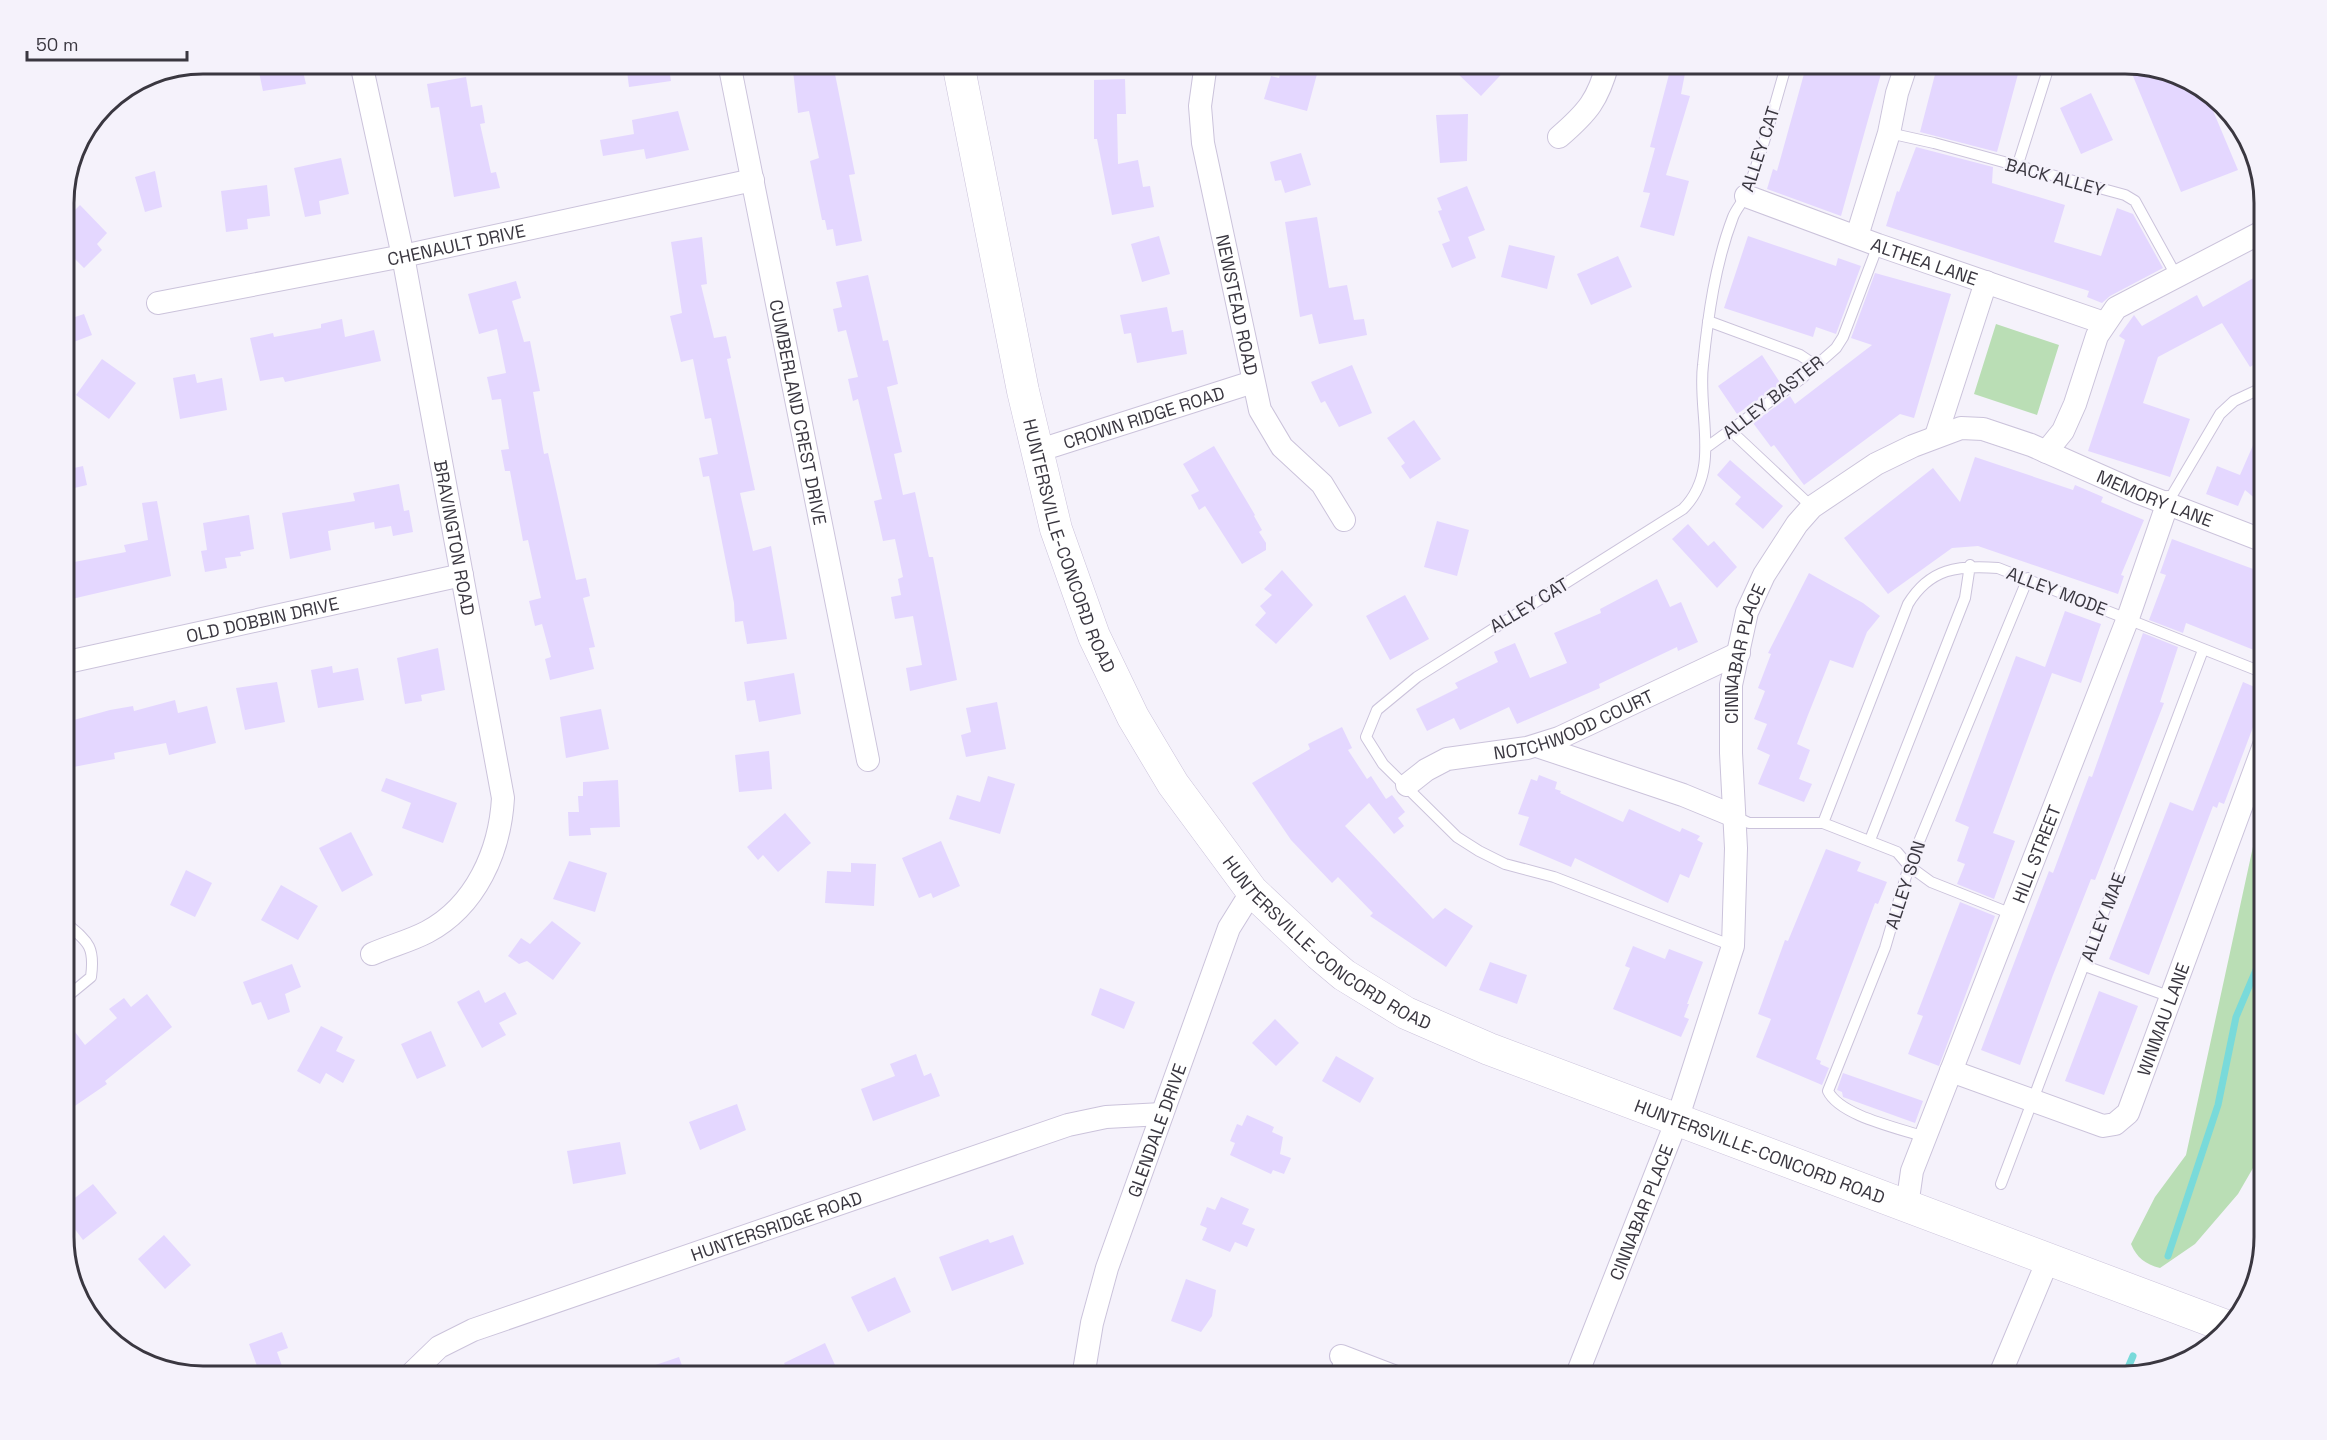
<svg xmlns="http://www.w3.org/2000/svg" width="2327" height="1440" viewBox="0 0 2327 1440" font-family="'Space Grotesk',sans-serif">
<rect width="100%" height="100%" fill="#f5f2fb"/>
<!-- green -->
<path fill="#badeb5" d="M1996 324 2059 345 2037 415 1974 394Z
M2264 796V1149L2238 1194 2195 1244 2160 1268C2145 1264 2137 1258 2131 1244L2155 1197 2186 1155Z"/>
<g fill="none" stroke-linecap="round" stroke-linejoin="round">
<!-- stream -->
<path stroke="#79dada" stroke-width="7" d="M2168 1256 2218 1105 2236 1017 2264 951
M2124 1377 2133 1356"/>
</g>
<!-- building -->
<path fill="#e4d7ff" d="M257 63H301L306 84 263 91Z
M626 63H668L671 81 629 87Z
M1283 63H1320L1307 111 1264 99 1271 76 1279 78Z
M1467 63H1512L1481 96 1457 73Z
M1672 63H1687L1681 94 1690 96 1666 175 1689 181 1674 236 1640 227 1650 193 1643 192 1655 148 1650 147Z
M1807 63H1884L1841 216 1767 189 1773 169 1777 171Z
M1938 63H2021L1997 152 1920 132Z
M833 64 855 174 849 175 862 241 836 246 833 229 827 230 825 220H822L810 161 819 158 809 111 798 113 793 71Z
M2128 64 2194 82 2206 94 2238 170 2181 192Z
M466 77 471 107 482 105 485 123 480 124 491 173 496 172 500 188 454 197 439 107 431 108 427 84Z
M1125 79 1126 114H1117L1118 164 1138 160 1143 187 1150 186 1154 207 1112 215 1097 139H1094V80Z
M2091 93 2113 140 2081 154 2060 108Z
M678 111 689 150 646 159 644 149 603 156 600 140 634 134 632 120Z
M1468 114 1467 161 1440 163 1436 115Z
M1916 147 1993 167 1992 183 2065 205 2054 242 2101 256 2117 208 2133 214 2163 268 2110 296 2102 303 2087 297 2089 291 1886 226 1897 191 1899 192Z
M1301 153 1311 185 1285 193 1281 180 1275 181 1270 162Z
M341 158 349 194 319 201 321 214 305 217 294 168Z
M155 171 162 207 145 212 135 177Z
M267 185 270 216 247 219 248 229 226 232 221 191Z
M1467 186 1485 230 1468 237 1476 258 1452 268 1442 244 1450 241 1438 211 1442 210 1437 198Z
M80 205 107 233 97 244 102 250 84 268 63 247V222Z
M1317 217 1329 288 1347 285 1354 320 1364 319 1367 335 1319 344 1312 314 1300 317 1285 222Z
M1159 236 1170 274 1142 282 1131 244Z
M1748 236 1836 266 1838 258 1861 266 1836 334 1816 327 1813 337 1724 308Z
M702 237 707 284 701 285 714 338 726 336 731 358 727 359 755 490 740 493 753 551 771 546 787 639 747 644 743 621 735 622 734 603 709 476 703 477 699 458 718 454 711 418 705 419 693 359 681 362 670 316 682 313 671 242Z
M1509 245 1555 256 1547 289 1501 277Z
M1618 256 1632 287 1591 305 1577 274Z
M2264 272V322L2256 327 2264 341V358L2250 367 2222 323 2158 357 2143 403 2190 419 2170 477 2088 451 2125 340 2119 336 2134 315 2142 326 2197 295 2203 307Z
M1875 273 1951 294 1914 418 1900 414 1804 485 1774 445 1771 447 1753 423 1790 396 1795 404 1872 345 1851 338Z
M868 275 883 341 888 340 898 384 887 387 902 452 894 454 903 495 915 492 929 557H933L957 680 910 691 906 668 922 665 913 616 895 619 891 597 901 595 898 579 903 577 895 539 883 541 874 501 882 499 858 399 853 401 848 379 858 377 846 330 838 332 833 309 842 307 836 282Z
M516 281 521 298 512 301 524 342 530 341 540 391 533 392 544 454 548 453 576 580 586 578 590 596 583 598 595 647 589 648 594 669 550 680 545 659 551 657 542 624 535 626 529 601 541 598 528 540 523 541 510 471H505L501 450 509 449 501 399 492 400 487 377 506 373 497 329 479 334 468 294Z
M1167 307 1172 332 1183 330 1187 354 1137 363 1131 333 1124 334 1120 315Z
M84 314 92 335 71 343 70 338 63 340V321Z
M342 319 345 337 374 330 381 361 285 382 283 377 260 381 250 338 273 333 274 337 321 328V324Z
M1762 355 1781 384 1737 414 1718 386Z
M102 359 136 383 109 419 76 395Z
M1352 365 1372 413 1339 427 1325 401 1321 403 1311 382Z
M195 374 197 383 222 378 227 410 180 419 173 378Z
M1414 420 1441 459 1410 479 1401 466 1405 463 1387 438Z
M2264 420V506L2245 490 2238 506 2206 494 2217 466 2240 475Z
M1214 446 1255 515 1254 516 1262 530 1259 532 1266 543V550L1242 564 1205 506 1199 510 1191 495 1199 491 1183 464Z
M1975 457 2073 490 2075 485 2103 497 2101 502 2144 520 2121 575 2124 576 2118 594 1978 546 1952 548 1888 594 1844 538 1933 468 1960 502Z
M1730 460 1783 506 1763 529 1735 504 1741 497 1717 475Z
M83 466 87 485 70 489 65 470Z
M399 484 404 511 409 510 413 532 393 536 391 526 375 529 374 522 328 531 331 550 290 559 282 513 355 501 353 493Z
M157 501 171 576 63 601V579L67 578 64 564 126 552 124 545 148 540 142 503Z
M249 515 254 549 240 552 241 556 225 558 227 568 205 572 201 551 207 550 203 523Z
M1437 521 1469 530 1457 576 1424 567Z
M1688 524 1708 546 1714 541 1737 567 1717 588 1672 539Z
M2172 539 2264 573V654L2186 623 2183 633 2149 620 2166 575 2160 573Z
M1282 570 1313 605 1276 644 1255 625 1266 613 1260 606 1272 595 1264 589Z
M1809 573 1863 603 1880 616 1867 632 1853 668 1830 660 1808 715 1797 744 1810 750 1799 779 1812 784 1804 802 1758 784 1770 755 1757 749 1767 724 1754 719 1765 691 1758 688 1771 654 1768 653Z
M1657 579 1670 607 1681 602 1698 642 1678 651 1677 647 1599 684 1600 688 1517 724 1509 707 1460 730 1454 718 1427 731 1416 709 1458 688 1455 683 1498 662 1494 652 1515 643 1530 678 1567 663 1554 633 1601 613 1600 609Z
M1405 595 1429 639 1390 660 1366 616Z
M2065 611 2101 624 2081 683 2052 673 1993 833 2015 841 1994 899 1957 884 1965 864 1957 861 1969 827 1955 821 2016 656 2045 667Z
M2143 633 2178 647 2160 702 2164 703 2095 880 2091 879 2053 975 2020 1065 1981 1050 2049 871 2053 873 2089 776 2092 777Z
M438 648 445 690 421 695 422 701 405 704 397 658Z
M332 666 333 673 358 668 364 700 318 708 311 670Z
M794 673 801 714 759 722 755 700 747 701 744 682Z
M277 682 285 722 245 730 236 688Z
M2243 682 2264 691V698L2224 804 2219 802 2217 808 2213 806 2149 975 2109 959 2170 802 2193 811Z
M175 700 178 713 207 706 216 743 169 755 166 743 114 753 115 759 63 769V723L110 710 133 706 134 711Z
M997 702 1006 749 966 757 961 735 971 732 966 708Z
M601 709 609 749 566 758 560 717Z
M1342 727 1352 748 1348 750 1367 779 1371 776 1386 799 1392 795 1405 812 1398 818 1404 826 1394 834 1369 803 1345 826 1433 919 1445 908 1473 926 1446 967 1370 916 1373 913 1338 877 1332 883 1291 840 1252 783 1310 749 1308 744Z
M769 751 772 789 739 792 735 755Z
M1539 775 1557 782 1555 789 1561 791 1560 793 1623 822 1629 809 1680 832 1682 828 1700 836 1697 840 1703 843 1689 878 1680 874 1668 903 1575 858 1571 867 1519 845 1529 817 1518 814 1531 779 1537 781Z
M988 776 1015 784 1000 834 949 819 957 795 980 802Z
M386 778 457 803 443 843 402 828 411 803 381 791Z
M618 780 620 827 590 828 591 835 569 836 568 812H579L578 796H583V782Z
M785 813 811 843 778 872 763 855 758 860 747 847Z
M351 832 373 875 342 892 319 848Z
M941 841 960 886 933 898 931 893 919 898 902 858Z
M1826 849 1861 862 1857 871 1887 882 1878 904 1875 903 1816 1059 1821 1061 1820 1064 1829 1068 1822 1085 1756 1057 1771 1019 1758 1014 1785 940 1788 941Z
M569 861 607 873 595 912 553 899Z
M851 863 876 864 874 906 825 903 827 871 851 872Z
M186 870 212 883 195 917 170 905Z
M281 885 318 906 298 940 261 920Z
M1960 902 1995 916 1939 1066 1908 1054 1923 1016 1917 1014Z
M552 921 581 943 553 980 527 961 519 964 508 956 521 938 530 944Z
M1633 946 1665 959 1669 949 1703 962 1687 1004H1689L1684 1017 1689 1019 1681 1037 1613 1009 1630 968 1625 966Z
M1490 962 1527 975 1517 1004 1479 990Z
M292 964 301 987 285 994 290 1012 268 1020 261 1002 252 1005 243 982Z
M1100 988 1135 1002 1124 1029 1091 1015Z
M479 990 485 1003 505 992 517 1014 499 1023 506 1035 482 1048 457 1002Z
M2099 991 2138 1006 2104 1095 2065 1081Z
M147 994 172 1027 105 1081 107 1084 63 1114V1041L75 1032 85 1045 117 1018 109 1009 124 998 131 1007Z
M1275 1019 1299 1043 1276 1066 1252 1043Z
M321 1026 343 1037 336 1051 355 1060 343 1083 326 1073 320 1084 297 1071Z
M431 1031 446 1066 417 1079 401 1044Z
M916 1054 924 1076 931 1073 940 1096 873 1121 861 1089 895 1076 890 1064Z
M1336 1056 1374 1078 1360 1103 1322 1081Z
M1843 1073 1923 1101 1915 1123 1843 1097 1842 1092 1837 1090Z
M737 1104 746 1130 700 1150 689 1122Z
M1247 1115 1274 1127 1272 1132 1283 1137 1280 1154 1291 1158 1284 1174 1273 1170 1271 1174 1230 1155 1235 1143 1230 1141 1237 1124 1242 1126Z
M620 1142 626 1174 573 1184 567 1151Z
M93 1184 117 1213 83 1240 71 1224 63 1230V1207Z
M1221 1197 1249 1209 1242 1224 1255 1229 1247 1247 1235 1242 1230 1252 1202 1240 1207 1228 1200 1225 1207 1207 1215 1210Z
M164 1235 191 1265 165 1289 138 1259Z
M1013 1235 1024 1264 952 1291 939 1257 988 1239 990 1243Z
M895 1277 911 1312 868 1332 851 1297Z
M1186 1279 1216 1290 1212 1316 1201 1332 1171 1321Z
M282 1332 288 1348 277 1352 286 1377H261L249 1344Z
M825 1343 835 1365 809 1377H791L784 1363Z
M679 1357 686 1377H630L629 1374Z"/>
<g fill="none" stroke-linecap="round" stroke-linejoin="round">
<!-- lane casing -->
<g stroke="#cbc3db" stroke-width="12">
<path id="lane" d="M1889 133 1934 143 2125 195 2135 201 2177 277
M2017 167 2050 63
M1708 321 1800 355 1815 365
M1730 430 1812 507
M1707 447 1801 379 1836 348 1843 337 1878 245
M2168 502 2220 414 2234 401 2264 387
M1734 816 1749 823H1823L1897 852 1909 866 1931 882 2012 914
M1823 823 1908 604C1930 568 1958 565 1998 568L2264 673
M1870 840 1965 598 1970 565
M63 926 68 925C89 942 95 948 91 977L63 1000
M1733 946 1554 877 1505 864 1479 851 1457 837 1383 764 1366 737 1377 710 1417 677 1683 509C1722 470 1697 413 1703 365 1708 316 1715 264 1733 217 1736 209 1743 202 1746 194 1763 152 1774 106 1787 63
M2085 966 2171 997
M1925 1137C1899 1128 1840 1116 1828 1091L1885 948 1909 866 2028 578
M2001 1184 2203 650
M1334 1377 1341 1356"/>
</g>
<!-- street casing -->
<g stroke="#cbc3db" stroke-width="24">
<g id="street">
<path id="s1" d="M361 63 403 256 503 798C500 851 476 906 427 932 410 941 390 946 372 954"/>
<path id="s2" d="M729 63 868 760"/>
<path id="s3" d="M1206 63 1200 106 1203 143 1260 410 1282 447 1322 484 1344 520"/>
<path d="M1559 137C1588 112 1598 100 1608 63"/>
<path id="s4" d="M1746 196 1878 245 2104 323"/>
<path d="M1857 236 1889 133 1897 93 1907 63"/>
<path id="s5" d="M158 303 403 256 753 180"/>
<path d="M1936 436 1986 282"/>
<path id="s6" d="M1037 451 1253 382"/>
<path d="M2046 452 2063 431 2075 404 2097 336 2116 308 2264 231"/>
<path id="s7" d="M63 663 462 575"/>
<path d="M1537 746 1683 795 1734 816"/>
<path id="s8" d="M1407 785 1426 770 1447 759 1527 748 1559 738 1739 653"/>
<path id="s9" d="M1951 1071 2103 1126 2115 1124 2128 1113 2264 745"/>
<path id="s10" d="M1907 1206 1912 1171 2128 618 2168 502"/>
<path d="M1341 1356 1396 1377"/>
<path id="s11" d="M408 1377 439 1347 473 1330 1068 1125 1106 1117 1162 1114"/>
<path id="s12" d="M1083 1377 1092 1323 1107 1268 1229 928 1252 891"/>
<path id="s13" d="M1576 1377 1677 1120 1733 946 1736 848 1731 753V685L1747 612 1764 575 1797 524 1812 507 1876 464 1913 446 1961 428 1983 429 2031 445 2137 492 2264 541"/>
<path d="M1999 1377 2048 1260"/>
</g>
</g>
<!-- secondary casing -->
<g stroke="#cbc3db" stroke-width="33">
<g id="secondary">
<path id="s14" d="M958 63 1023 391 1056 529 1094 636 1133 717 1173 784 1252 891 1319 954 1344 975 1406 1013 1489 1049 2226 1326"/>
</g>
</g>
<!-- lane -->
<use href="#lane" stroke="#fff" stroke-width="10"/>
<!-- street -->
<use href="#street" stroke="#fff" stroke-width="22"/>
<!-- secondary -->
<use href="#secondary" stroke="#fff" stroke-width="32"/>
</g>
<g text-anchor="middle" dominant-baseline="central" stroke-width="5" stroke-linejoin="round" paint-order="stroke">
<!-- street labels -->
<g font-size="18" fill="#3a3740" stroke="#f5f2fb">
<text transform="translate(1760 149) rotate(-72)">ALLEY CAT</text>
<text transform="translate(2055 177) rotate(15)">BACK ALLEY</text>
<text stroke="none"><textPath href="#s5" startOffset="304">CHENAULT DRIVE</textPath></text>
<text stroke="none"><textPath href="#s4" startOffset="190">ALTHEA LANE</textPath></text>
<text stroke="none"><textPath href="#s3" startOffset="246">NEWSTEAD ROAD</textPath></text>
<text transform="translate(1773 397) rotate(-38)">ALLEY BASTER</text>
<text stroke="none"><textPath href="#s2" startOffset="356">CUMBERLAND CREST DRIVE</textPath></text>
<text stroke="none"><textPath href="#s6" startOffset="112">CROWN RIDGE ROAD</textPath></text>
<text stroke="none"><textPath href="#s13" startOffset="1296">MEMORY LANE</textPath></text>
<text stroke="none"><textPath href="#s1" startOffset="484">BRAVINGTON ROAD</textPath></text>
<text stroke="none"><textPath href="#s14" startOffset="496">HUNTERSVILLE-CONCORD ROAD</textPath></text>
<text transform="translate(2057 591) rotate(21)">ALLEY MODE</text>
<text transform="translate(1529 605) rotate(-31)">ALLEY CAT</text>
<text stroke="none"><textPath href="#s7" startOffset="204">OLD DOBBIN DRIVE</textPath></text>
<text stroke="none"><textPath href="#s13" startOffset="753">CINNABAR PLACE</textPath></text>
<text stroke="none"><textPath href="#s8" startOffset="180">NOTCHWOOD COURT</textPath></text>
<text stroke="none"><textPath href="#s10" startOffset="376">HILL STREET</textPath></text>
<text transform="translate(1905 885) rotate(-72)">ALLEY SON</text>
<text transform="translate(2103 917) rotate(-69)">ALLEY MAE</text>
<text stroke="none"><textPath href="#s14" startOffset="982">HUNTERSVILLE-CONCORD ROAD</textPath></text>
<text stroke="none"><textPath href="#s9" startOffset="291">WINMAU LANE</textPath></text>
<text stroke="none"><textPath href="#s12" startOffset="258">GLENDALE DRIVE</textPath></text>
<text stroke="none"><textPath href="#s14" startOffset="1468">HUNTERSVILLE-CONCORD ROAD</textPath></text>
<text stroke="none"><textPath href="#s13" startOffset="177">CINNABAR PLACE</textPath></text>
<text stroke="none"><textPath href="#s11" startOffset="402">HUNTERSRIDGE ROAD</textPath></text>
</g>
</g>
<!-- crop -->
<path d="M0 0H2327V1440H0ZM203 74H2125A129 129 0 0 1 2254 203V1237A129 129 0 0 1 2125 1366H203A129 129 0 0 1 74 1237V203A129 129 0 0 1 203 74Z" fill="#f5f2fb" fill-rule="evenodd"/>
<path fill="none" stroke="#3a3740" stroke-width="3" d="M203 74H2125A129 129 0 0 1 2254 203V1237A129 129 0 0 1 2125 1366H203A129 129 0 0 1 74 1237V203A129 129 0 0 1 203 74Z"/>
<!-- scale -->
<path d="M27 51v9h160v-9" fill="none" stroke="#3a3740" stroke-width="3"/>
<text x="36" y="51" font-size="18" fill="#3a3740" stroke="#f5f2fb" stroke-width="4.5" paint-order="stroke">50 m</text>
</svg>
